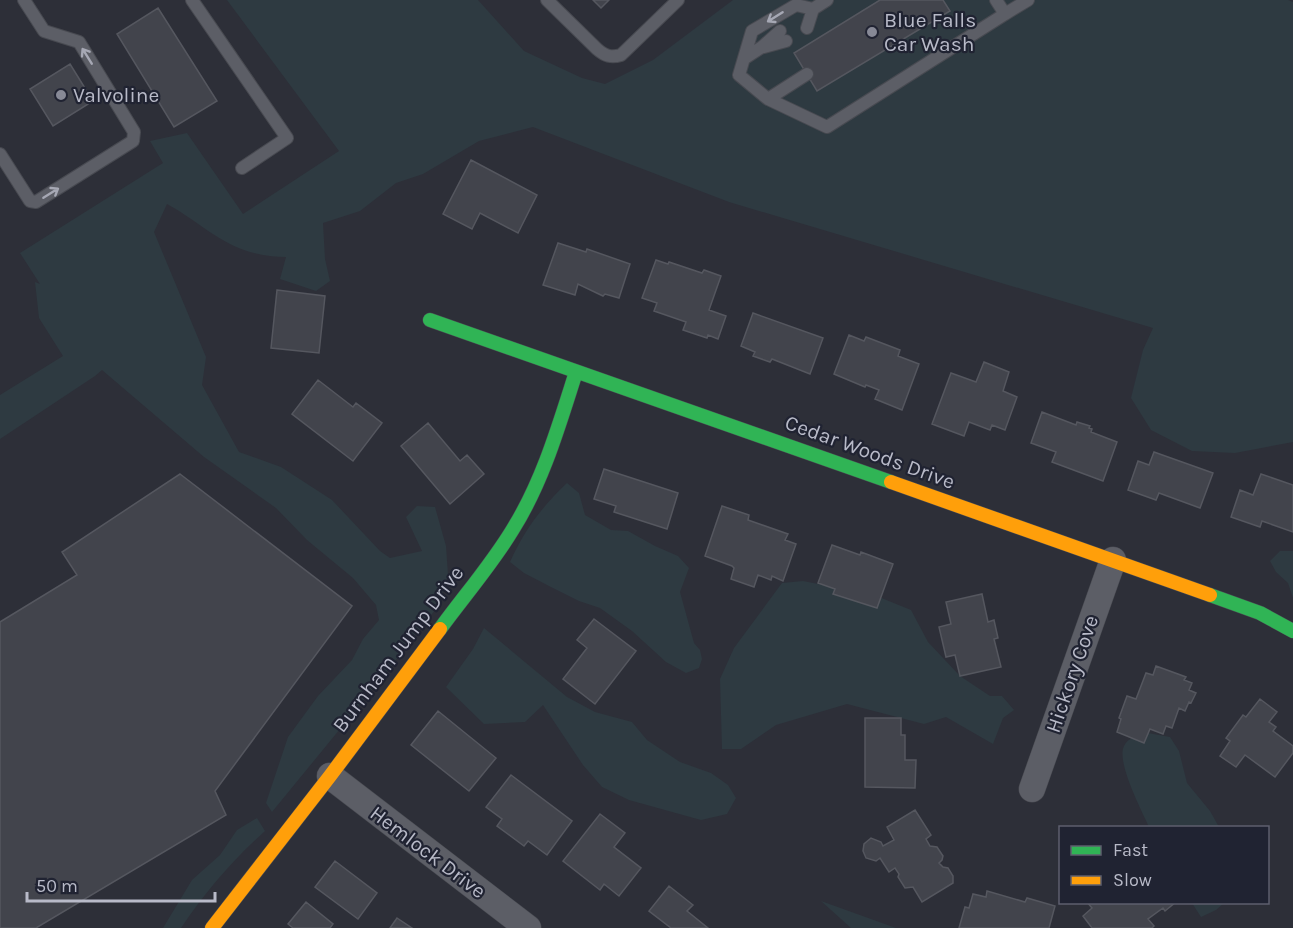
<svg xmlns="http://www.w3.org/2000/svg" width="1293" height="928" viewBox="0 0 1293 928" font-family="Karla,sans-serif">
<rect width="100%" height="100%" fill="#2d2f38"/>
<!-- green -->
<path fill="#2e3a41" d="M227 0H478L524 51 582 78 605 84 653 60 733 0H1288L1293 2V442L1235 453 1192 451 1151 430 1131 398 1143 350 1153 328 729 202 533 127 479 141 423 174 396 183 360 211 323 223 325 259 330 281 316 291 280 279 286 257C272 257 258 255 244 250 216 240 193 218 167 204L154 232 206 357 202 385 239 452 281 467 332 500 380 551 390 558 422 551 406 517 417 506 435 507 446 546 448 575 439 605 385 674 272 812 266 803 288 737 318 696 352 660 363 639 379 620 376 605 353 578 307 540 276 508 204 457 102 370 95 376 0 439V395L63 356 39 318 35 282 40 284 20 253 163 163 150 141 187 133 243 214 339 151Z
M567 483 579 493 585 515 611 530 628 531 655 546 678 556 689 568 680 592 694 643 700 650 702 659 699 668 686 673 666 662 632 631 600 608 579 601 549 586 524 573 510 562C525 529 541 508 567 483Z
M1280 551H1293V598L1288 583 1276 572 1270 561Z
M803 581 874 595 911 610 928 642 960 676 990 696H1002L1014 710 1003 718 993 744 946 717 924 724 847 704 776 725 741 749H722L720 679 734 648 782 583Z
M484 628 567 697 595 712 632 722 647 740 680 762 711 773 728 785 736 798 727 814 701 820 629 800 602 787 583 765 543 705 525 722 484 724 446 687 473 649Z
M1148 733 1170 737 1179 751 1187 783 1210 811 1219 827H1149C1142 811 1116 762 1124 746 1128 737 1139 736 1148 733Z
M257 818 265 831C231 862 207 890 181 928H163L192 880 220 855 237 830Z
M821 901 896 928H851Z
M1192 903H1224L1216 910 1201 917Z"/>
<!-- building -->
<path fill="#42444c" stroke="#55575f" stroke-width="1.5" d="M593 0H609L601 8Z
M880 0H943L950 11 817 91 794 53Z
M158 8 217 101 174 127 117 34Z
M70 64 93 101 53 126 30 89Z
M471 160 537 195 518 233 480 213 472 229 443 214Z
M558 243 586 252 587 249 630 264 619 298 605 294 603 296 578 284 575 295 543 285Z
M656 260 668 264 669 262 702 273 704 270 721 276 709 310 726 316 718 339 708 335 707 338 683 330 686 322 654 311 657 303 642 298Z
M277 290 325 296 319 353 271 348Z
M753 313 823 338 810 374 772 359 770 362 753 356 755 352 741 346Z
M849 335 864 341 866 337 900 350 898 356 919 364 902 410 875 399 879 390 866 385 865 387 834 374Z
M984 362 1009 372 1003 391 1017 397 1005 430 992 425 990 430 969 422 964 436 932 424 951 373 976 382Z
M318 380 353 407 356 403 382 423 353 461 292 414Z
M1042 412 1076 425 1077 422 1090 426 1089 428 1092 429 1091 432 1117 442 1103 481 1052 462 1056 452 1031 443Z
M428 423 460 461 467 455 484 474 450 504 401 446Z
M1154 452 1213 473 1200 508 1159 493 1156 500 1128 490 1138 461 1149 465Z
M604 469 678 493 667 529 614 512 616 506 594 499Z
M180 474 352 606 215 791 226 815 36 928H0V622L77 575 62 552Z
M1261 474 1293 485V532L1262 521 1260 527 1231 517 1240 490 1253 495Z
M722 506 749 515 748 520 788 534 785 540 796 544 783 581 772 576 771 580 758 575 754 587 731 579 734 568 732 566 705 556Z
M832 545 860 555 861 552 893 564 877 608 833 594 835 589 818 583Z
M982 594 988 622 994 620 998 638 994 639 1001 667 960 676 955 655 946 657 939 627 951 624 946 602Z
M594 619 636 651 595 704 563 679 587 648 577 640Z
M1156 666 1186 677 1184 680 1192 683 1189 690 1196 693 1191 703 1189 702 1185 711 1179 708 1172 728 1166 726 1163 734 1150 729 1144 743 1117 732 1121 719 1119 718 1127 696 1136 699 1146 673 1153 675Z
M1260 699 1277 712 1269 722 1276 727 1273 731 1293 746V753L1275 777 1245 755 1236 767 1220 756 1230 741 1226 738 1243 715 1246 717Z
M438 711 496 758 469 791 411 745Z
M865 718H901V735H905V760H916L915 788 865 787Z
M511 775 572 821 547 855 528 841 524 846 497 826 502 819 486 807Z
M915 810 931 835 926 839 930 846 937 847 943 856 942 860 939 863 943 867 948 868 953 876V883L922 902 913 887 905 888 898 877 899 874 895 868 889 872 880 858 876 861 866 858 863 851 864 844 871 838 881 842 883 846 894 840 887 827Z
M600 814 625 833 614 847 641 868 619 896 604 884 600 890 563 861Z
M335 861 377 893 358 919 315 887Z
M669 886 693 905 687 911 708 928H671L649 911Z
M987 891 1025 902 1027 898 1055 906 1049 928H959L965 907 969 908 973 894 986 897Z
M306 902 333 924 330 928H293L288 924Z
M1087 902H1176L1165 911 1163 908 1148 919 1154 926 1152 928H1092L1083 916 1092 908Z
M397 918 412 928H390Z"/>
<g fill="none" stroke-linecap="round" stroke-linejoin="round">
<!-- lane casing -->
<g stroke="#484a51" stroke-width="14">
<path id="lane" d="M192 0 287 138 242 168
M547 0 597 49C605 56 611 58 621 55L678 0
M1005 14 1028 0
M807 28 813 9
M764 47 786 41
M745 58 762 47 780 31
M807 74 768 99 739 75 752 31 796 5 813 9 827 0
M768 99 827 127 1005 14 996 0
M0 154 30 201 36 202 133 141 134 132 79 42 44 31 24 0"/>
</g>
<!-- street casing -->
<g stroke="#484a51" stroke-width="27">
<path id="street" d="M330 776 528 928
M1032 789 1113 560"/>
</g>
<!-- fast casing -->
<g stroke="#484a51" stroke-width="15">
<path id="fast" d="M430 320 891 482
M1210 595 1260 613 1293 631
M440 629C464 596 492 564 513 529 543 481 559 425 576 372"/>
</g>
<!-- slow casing -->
<g stroke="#484a51" stroke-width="15">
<path id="slow" d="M891 482 1210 595
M212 928 330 776 440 629"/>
</g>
<!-- lane -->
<use href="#lane" stroke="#5c5e66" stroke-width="12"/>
<!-- street -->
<use href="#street" stroke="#5c5e66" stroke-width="26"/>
<!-- fast -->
<use href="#fast" stroke="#30b455" stroke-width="14"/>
<!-- slow -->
<use href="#slow" stroke="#ff9f0a" stroke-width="14"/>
</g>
<!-- one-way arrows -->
<defs><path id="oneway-shaft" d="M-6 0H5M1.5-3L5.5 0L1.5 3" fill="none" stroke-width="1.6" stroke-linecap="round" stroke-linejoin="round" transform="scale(1.5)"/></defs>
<g stroke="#a6a8b4">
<use href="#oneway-shaft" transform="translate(775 17) rotate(148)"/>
<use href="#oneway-shaft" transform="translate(87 56) rotate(-122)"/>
<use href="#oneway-shaft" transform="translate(51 193) rotate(-32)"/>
</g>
<!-- markers -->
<g fill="#878996" stroke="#202332" stroke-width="2">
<circle cx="872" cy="32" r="6"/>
<circle cx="61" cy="95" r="6"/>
</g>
<g text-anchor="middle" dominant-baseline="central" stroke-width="4.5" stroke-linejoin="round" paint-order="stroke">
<!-- poi labels -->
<g font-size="21" fill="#b8bac8" stroke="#202332" text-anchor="start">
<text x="884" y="20">Blue Falls<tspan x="884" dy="24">Car Wash</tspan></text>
<text x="73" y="95">Valvoline</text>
</g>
<!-- street labels -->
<g font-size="21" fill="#b8bac8" stroke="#202332">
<text transform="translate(870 452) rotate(20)">Cedar Woods Drive</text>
<text transform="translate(398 649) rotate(-53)">Burnham Jump Drive</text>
<text transform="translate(1072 674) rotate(-71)">Hickory Cove</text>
<text transform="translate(428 852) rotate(37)">Hemlock Drive</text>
</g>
</g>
<!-- legend -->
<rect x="1059" y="826" width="210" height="78" fill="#202332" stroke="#5d5f6e" stroke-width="1.5"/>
<rect x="1071" y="846" width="30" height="9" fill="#30b455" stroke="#5d5f6e" stroke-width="1.5"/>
<text x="1113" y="856" font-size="18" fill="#b8bac8">Fast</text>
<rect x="1071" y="876" width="30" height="9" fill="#ff9f0a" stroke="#5d5f6e" stroke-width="1.5"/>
<text x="1113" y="886" font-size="18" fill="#b8bac8">Slow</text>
<!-- scale -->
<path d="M27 892v9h188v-9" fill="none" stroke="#b8bac8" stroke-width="3"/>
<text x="36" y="892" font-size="18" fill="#b8bac8" stroke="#202332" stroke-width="4.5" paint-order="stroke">50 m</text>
</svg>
